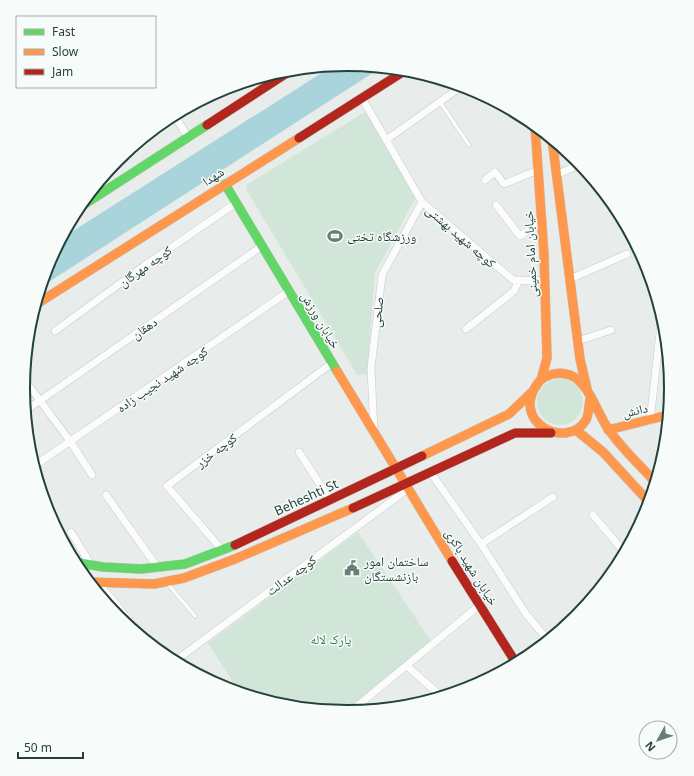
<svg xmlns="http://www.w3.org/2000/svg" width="694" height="776" viewBox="0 0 694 776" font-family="'Noto Sans','Noto Naskh Arabic',sans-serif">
<rect width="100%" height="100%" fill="#e8edeb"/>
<!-- green -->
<path fill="#d1e6d8" d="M365 112 414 190 415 199 375 273 367 374 357 375 246 189 247 188 246 185Z
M537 402a23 23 0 1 1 46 0a23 23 0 1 1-46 0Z
M358 532 435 647 347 712 284 706 239 692 208 643Z"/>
<!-- water -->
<path fill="#a9d4db" d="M347 64 382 67 41 287 48 264 62 238 334 65Z"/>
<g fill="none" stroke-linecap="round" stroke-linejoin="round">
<!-- lane casing -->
<g stroke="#c5cac8" stroke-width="4.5">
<path id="lane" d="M440 102 469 145
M167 583 195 616"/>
</g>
<!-- street casing -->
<g stroke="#c5cac8" stroke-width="8">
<path id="street" d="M362 98 422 202 513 280 544 281
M174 115 188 137
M386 140 462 86
M556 175 581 164
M485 180 495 172 504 184 538 170
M496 205 520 236 542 221
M570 279 627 254
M466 329 514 291 519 280
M55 331 144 266 236 203
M578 341 611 330
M24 379 70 441 92 475
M25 411 262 246
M650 421 662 315
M374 433 371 368 382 275 422 202
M299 452 330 500
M34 466 289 291
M431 473 481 544 526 614 548 640
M106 495 158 568
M593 515 625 553
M71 532 91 565
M481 544 553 497
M222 550 167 486 332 363
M102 587 146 641
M175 661 408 489
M408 667 441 696
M350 712 481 604"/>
</g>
<!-- fast casing -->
<g stroke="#c3cbc8" stroke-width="10">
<path id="fast" d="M225 184 337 371
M77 209 207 125
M74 562 103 567 141 569 185 564 235 545"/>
</g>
<!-- slow casing -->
<g stroke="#c3cbc8" stroke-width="10">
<path id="slow" d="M535 126 544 255 547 358 541 380
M552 139 580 359 587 389
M35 305 299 138
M337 371 452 561
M590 399C589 405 589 414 586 420 567 451 509 422 538 383 544 375 556 372 566 374 573 375 579 380 583 385 594 398 599 416 609 430 622 449 640 465 655 482
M576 430 603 452 649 502
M608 430 668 415
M422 456 509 414 532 392
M89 582 154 584 184 578 235 559 353 508"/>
</g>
<!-- jam casing -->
<g stroke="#c3cbc8" stroke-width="10">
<path id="jam" d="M207 125 293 69
M299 138 406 70
M353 508 515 433H551
M235 545 422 456
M452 561 516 663"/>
</g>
<!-- lane -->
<use href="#lane" stroke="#fcfcfc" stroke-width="3.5"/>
<!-- street -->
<use href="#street" stroke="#fcfcfc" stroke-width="7"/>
<!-- fast -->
<use href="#fast" stroke="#63d668" stroke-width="9"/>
<!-- slow -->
<use href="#slow" stroke="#ff974d" stroke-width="9"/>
<!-- jam -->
<use href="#jam" stroke="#b3261e" stroke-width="9"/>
</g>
<!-- icons -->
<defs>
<g id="stadium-bare" transform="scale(1.2)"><path d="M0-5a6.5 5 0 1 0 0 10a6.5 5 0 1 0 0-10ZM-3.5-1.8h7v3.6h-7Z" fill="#697e78" stroke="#f7fbf9" stroke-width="2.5" paint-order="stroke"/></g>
<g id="civic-bare" transform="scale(1.2)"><path d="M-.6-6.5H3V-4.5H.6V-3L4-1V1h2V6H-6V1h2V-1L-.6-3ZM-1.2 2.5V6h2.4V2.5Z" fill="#697e78" stroke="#f7fbf9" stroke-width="2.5" paint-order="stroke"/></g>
</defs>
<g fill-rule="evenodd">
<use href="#stadium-bare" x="335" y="236"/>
<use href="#civic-bare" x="352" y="568"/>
</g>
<g text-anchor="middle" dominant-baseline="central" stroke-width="3" stroke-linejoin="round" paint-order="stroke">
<!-- street labels -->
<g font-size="13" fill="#24423a" stroke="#f7fbf9">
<text transform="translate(213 176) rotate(-33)">شهدا</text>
<text transform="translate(461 236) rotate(41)">کوچه شهید بهشتی</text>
<text transform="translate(530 254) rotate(-93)">خیابان امام خمینی</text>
<text transform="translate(145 266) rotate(-35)">کوچه مهرگان</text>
<text transform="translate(377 312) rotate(-84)">صلحی</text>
<text transform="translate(321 320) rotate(59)">خیابان ورزش</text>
<text transform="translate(144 328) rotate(-35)">دهقان</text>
<text transform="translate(162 379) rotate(-34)">کوچه شهید نجیب زاده</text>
<text transform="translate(635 410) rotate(-13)">دانش</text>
<text transform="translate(216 450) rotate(-37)">کوچه خزر</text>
<text transform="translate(306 497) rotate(-25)">Beheshti St</text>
<text transform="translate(472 567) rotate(58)">خیابان شهید باکری</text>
<text transform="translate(291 575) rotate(-36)">کوچه عدالت</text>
</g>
<!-- poi labels -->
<g font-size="13" fill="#24423a" stroke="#f7fbf9" text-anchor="start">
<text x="347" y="236">ورزشگاه تختی</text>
<text x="364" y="561">ساختمان امور<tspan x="364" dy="15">بازنشستگان</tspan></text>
</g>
<!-- park labels -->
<g font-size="13" fill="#2d7a4b" stroke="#f7fbf9">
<text x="331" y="639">پارک لاله</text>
</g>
</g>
<!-- crop -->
<path d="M0 0H694V776H0ZM30 388a317 317 0 1 1 634 0a317 317 0 1 1-634 0Z" fill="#f7fbf9" fill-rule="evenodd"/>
<path fill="none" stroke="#24423a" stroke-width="2" d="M30 388a317 317 0 1 1 634 0a317 317 0 1 1-634 0Z"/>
<!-- legend -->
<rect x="16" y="16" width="140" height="72" fill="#f7fbf9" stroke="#a3b1ad"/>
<rect x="24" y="29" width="20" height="6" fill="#63d668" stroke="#a3b1ad"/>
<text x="52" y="36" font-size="12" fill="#24423a">Fast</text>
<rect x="24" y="49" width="20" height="6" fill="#ff974d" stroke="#a3b1ad"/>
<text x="52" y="56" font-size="12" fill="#24423a">Slow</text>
<rect x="24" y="69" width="20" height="6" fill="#b3261e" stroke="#a3b1ad"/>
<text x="52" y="76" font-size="12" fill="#24423a">Jam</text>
<!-- north arrow -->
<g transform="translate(658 740) rotate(230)"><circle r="19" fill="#f7fbf9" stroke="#a3b1ad"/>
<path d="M0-3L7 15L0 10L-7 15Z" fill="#697e78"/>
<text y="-6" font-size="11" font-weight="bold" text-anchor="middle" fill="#24423a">N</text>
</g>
<!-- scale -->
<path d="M18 752v6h65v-6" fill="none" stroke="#24423a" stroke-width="2"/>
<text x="24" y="752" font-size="12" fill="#24423a" stroke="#f7fbf9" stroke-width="3" paint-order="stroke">50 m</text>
</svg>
